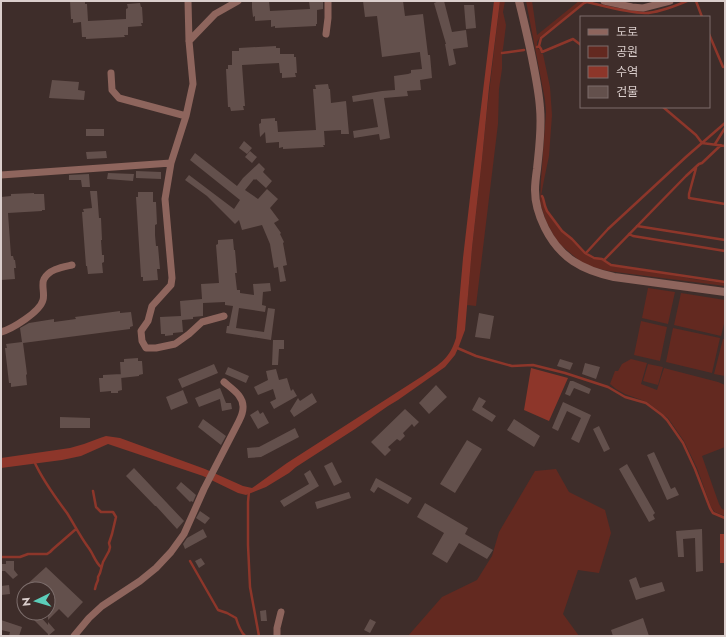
<svg xmlns="http://www.w3.org/2000/svg" width="726" height="637" viewBox="0 0 726 637" font-family="Jost,'Noto Sans KR',sans-serif">
<rect width="100%" height="100%" fill="#3e2d2a"/>
<!-- green -->
<path fill="#632920" d="M500 1H505L503 12 506 25 503 49 502 52V69L499 89 498 124 476 306 467 305 472 248 482 159 487 110Z
M526 1H532L537 35 579 1 584 2 540 37 537 42V48L540 50 541 54H543L550 87 552 115 549 156 544 180 541 196 547 211 552 217 561 231 572 239 584 253 593 259H601L611 266 639 269 693 279 725 283V286L608 271 592 267 581 262 563 247 556 240 546 221 540 203 541 180 546 112 545 100Z
M648 288 675 292 668 324 642 318Z
M681 293 725 300V320L721 336 674 325Z
M641 321 667 327 660 361 634 355Z
M673 328 720 338 712 373 666 362Z
M723 339H725V376L714 374Z
M631 359 647 363 641 384 657 390 664 368 718 382 725 385V447L702 456 719 504 722 509 725 510V516L715 512 711 507 697 468 684 441 668 418 647 402 625 394 616 389 610 384 615 371H618L622 364Z
M648 364 663 367 658 385 643 381Z
M556 469 569 492 605 510 611 533 599 573 578 570 563 614 579 636H408L442 597 477 580 492 556 499 532 535 471Z"/>
<!-- water -->
<path fill="#8d362a" d="M494 1H500L489 88 482 159 472 248 465 330 459 346 455 355 445 367 398 400 388 406 355 429 296 467 289 473 266 487 246 495 238 493 203 476 108 444 81 456 62 460 1 468V458L70 448 84 444 100 438 106 436 120 438 205 469 243 486 252 488 255 486 287 463 424 375C441 363 450 358 456 338L463 258 471 189Z
M531 368 568 378 549 421 524 410Z
M720 534H725V563H720Z"/>
<g fill="none" stroke-linecap="round" stroke-linejoin="round">
<!-- stream -->
<path stroke="#8d362a" stroke-width="2.5" d="M696 1 702 17
M709 34 723 67
M539 46 541 49 542 52 573 39 581 45
M537 47 539 46 541 38 584 3 587 2C604 6 628 13 645 13 658 13 675 6 687 1
M502 53 524 50
M663 107 696 135 702 143 725 146
M715 144 725 128
M696 168 695 172 689 194V198L725 204
M542 196 543 198 545 206 547 211 562 231 572 239 585 253 594 258 602 259 611 265 725 282
M637 226 725 240
M629 234 633 236 725 251
M586 253 608 229 687 156 725 123
M604 260 686 176 699 164 702 163 721 145
M455 347 476 356 512 366 533 365 565 373 608 387 625 397 646 403 662 415 667 420 683 443 695 469 710 508 713 513 725 518
M34 461C42 479 55 497 67 513 74 524 80 536 88 547 93 553 95 562 101 567
M93 491 96 507 101 512H113L116 517 112 534 109 543 110 547 109 551 103 562 100 573 98 577V580L96 585 95 589
M249 491 248 502V545L250 587 259 636
M1 557H20L28 554H47L50 552 53 549 76 529
M190 561 218 610 227 613 236 618C238 625 240 631 245 636"/>
</g>
<!-- building -->
<path fill="#63504c" d="M70 1H85V4H87L88 21 126 19V9L128 8 127 4 140 3 141 7H142L143 23H141L142 26 128 27V35H124L125 37 86 39V37H82L81 22 73 23V19H71Z
M254 1H269L270 11 310 9 309 1H323V9L317 10V24H316V26L275 28V26L271 27V20L255 21V16L253 17 252 8V2Z
M363 1H403L405 16 423 14 428 55H430L432 78 420 80 421 90 407 91 408 96 384 98 390 138 380 140 379 134 354 138 353 131 378 127 373 99 353 102 352 96 382 91 395 90 394 76 408 74 411 73V70L422 69 420 53V52L382 57 377 16 365 17Z
M439 1H444L452 32 466 30 468 47 453 49 456 64 449 66 445 44H446L434 3Z
M464 5H474L476 28 466 29Z
M276 46V48H280V54H294V57H296L297 73H295L296 77 282 78V73H280L279 63 242 65 245 106H243L244 110 231 111 230 107H228L226 69H228V65H232V51H239V48Z
M52 80 79 82 78 90 85 91 84 100 49 98Z
M328 84 329 89H330L331 103 346 101 349 134H341V130L324 131 325 145H323L324 147 283 149V147L279 148V142L266 143 265 132 260 137 259 124 261 123V119L275 118V121H277L278 132 316 130 313 89H316L315 85Z
M86 129H104V136H86Z
M244 141 252 148 247 154 239 148Z
M106 151 107 158 87 159 86 152Z
M250 151 257 157 252 163 245 157Z
M195 153 237 186 243 178 259 163 265 169 263 172 272 181 266 188 256 179 255 180 254 179 245 190 258 199 267 189 278 199 270 208 279 220 274 223 281 233 280 234 284 242 283 243 287 265 283 266 286 281 280 282 278 267 274 268 270 244 262 225 242 230 239 220 235 224 207 196 185 180 189 175 234 209 240 200 190 160Z
M136 171 161 172V179L136 178Z
M108 173 134 174 133 181 107 179Z
M89 174 90 187H82L81 180H69V175Z
M90 191H97L99 218H101L102 240H101L102 255H104V262L102 263 103 273 88 274 87 266H86L82 212H84L83 209 92 208Z
M138 192H153V202H156L157 224 155 225V235L156 246H158L160 269H157L158 280 143 281V277H141L136 197H138Z
M34 193V194H44L45 210H42V211L8 213 11 256H13L14 260H15L16 268H14L15 279 1 280V197L11 196V194Z
M233 239 234 250H235L237 273H235L237 290H240V293L254 295 253 284 270 283 271 291 263 292 262 305 266 306 265 312 239 308 236 328 264 332 268 308 275 309 271 340 226 333 227 326H229L233 306 225 305V302L203 303V316L193 317V319L182 320 183 332 173 333V335L165 336V334H161L160 317 181 316 180 301 202 299 201 284 219 283 216 245 218 244V240Z
M120 311V313L131 312 133 326 130 327V329L23 343 27 374 26 375 27 385 11 387V383H9L5 348H7L6 344 22 342 20 328 29 323 54 319V322L76 319 75 317Z
M479 313 494 316 490 339 475 337Z
M273 340H284V349H279L278 365H272Z
M138 358V361H142L143 374 139 375V376L121 378 120 362H124V359Z
M560 359 573 363 570 370 557 366Z
M585 363 600 367 596 379 582 374Z
M214 364 218 373 182 388 178 379Z
M228 367 249 376 246 383 225 374Z
M276 369 279 380 287 378 291 391 293 389 297 396 274 409 270 402 276 399 273 389 258 395 254 387 268 380 266 371Z
M121 374 122 390 118 391V393H111V391L100 392 99 378H103V375Z
M570 381H573L591 389 589 394 574 388 570 396 565 394Z
M436 385 447 397 429 414 419 403Z
M220 388 226 403H231L232 409 222 411 220 399 199 407 195 398Z
M183 390 188 403 171 410 166 397Z
M312 393 317 402 294 417 290 411 298 398 300 401Z
M479 397 486 401 482 407 496 416 492 422 472 410Z
M563 402 591 415 579 443 571 439 581 418 567 411 558 431 552 428Z
M405 409 419 422 414 427 412 424 403 433 405 436 400 441 397 439 388 447 391 450 385 456 371 442Z
M258 410 260 414 263 412 269 423 258 429 250 415Z
M60 417 90 418V428H60Z
M203 419 226 436 221 445 198 427Z
M514 419 540 436 534 447 507 430Z
M599 426 610 449 604 452 593 429Z
M295 428 299 437 261 457 248 458 247 448 259 447Z
M467 440 482 449 455 493 440 484Z
M654 452 671 489 675 487 679 495 667 500 647 455Z
M332 462 342 482 334 486 324 466Z
M627 464 655 513 653 515 655 519 649 522 619 469Z
M134 468 184 521 177 529 156 506H155L126 476Z
M310 470 319 486 284 507 280 501 309 484 304 474Z
M376 478 412 498 408 504 378 487 374 493 370 490Z
M181 482 196 495 193 502 191 501 190 502 176 488Z
M349 492 351 498 317 509 315 502Z
M425 503 468 528 465 534 493 550 487 559 459 543 447 563 432 554 444 533 417 517Z
M200 511 210 518 205 524 196 518Z
M203 529 207 537 185 549 183 544 187 538Z
M702 529 703 571 696 572 695 538 683 539 684 557H678L676 531Z
M201 558 205 564 199 568 195 561Z
M6 561H14V570L18 575 13 579 5 571H1V564H6Z
M46 567 83 602 68 618 59 609 48 620V589H22Z
M636 577 640 588 662 582 665 591 636 600 629 580Z
M9 585 10 594 1 595V586Z
M24 595V610L17 602Z
M266 610 267 621H261L260 611Z
M27 613H37L48 625V622L55 630 48 636V634Z
M643 618 649 636H613L611 630Z
M370 619 376 622 370 633 364 630Z
M1 620 22 627 19 636H9L10 632 1 630Z"/>
<g fill="none" stroke-linecap="round" stroke-linejoin="round">
<!-- minor -->
<path stroke="#8e655d" stroke-width="7" d="M188 1 189 41 193 84 186 116 171 163 165 199 172 278 171 285 152 306 148 321 141 331 142 341 146 348H156L175 344 189 334 202 322 224 316
M604 1 632 7 643 8 670 1
M326 34 328 18V1
M189 41 215 14 238 1
M111 73 112 90 119 98 186 116
M1 175 171 163
M1 332C12 329 40 312 43 300 45 294 41 284 44 279 49 269 63 267 72 265
M74 636 89 618 102 606 140 581 156 568 171 552 184 534 204 489 239 421C241 417 243 412 243 408 244 396 232 389 224 382
M277 636V628L281 612"/>
<!-- tertiary -->
<path stroke="#8e655d" stroke-width="8" d="M519 1C524 22 529 42 533 63 536 78 539 93 540 108 542 129 539 149 537 169 536 176 535 183 535 190 535 204 539 216 545 228 560 258 582 270 614 277L725 292"/>
</g>
<!-- border -->
<rect width="726" height="637" fill="none" stroke="#dacecc" stroke-width="4"/>
<!-- legend -->
<rect x="580" y="16" width="130" height="92" fill="#3e2d2a" stroke="#7c6d6b"/>
<rect x="588" y="29" width="20" height="6" fill="#8e655d" stroke="#7c6d6b"/>
<text x="616" y="36" font-size="12" fill="#dacecc">도로</text>
<rect x="588" y="46" width="20" height="12" fill="#632920" stroke="#7c6d6b"/>
<text x="616" y="56" font-size="12" fill="#dacecc">공원</text>
<rect x="588" y="66" width="20" height="12" fill="#8d362a" stroke="#7c6d6b"/>
<text x="616" y="76" font-size="12" fill="#dacecc">수역</text>
<rect x="588" y="86" width="20" height="12" fill="#63504c" stroke="#7c6d6b"/>
<text x="616" y="96" font-size="12" fill="#dacecc">건물</text>
<!-- north arrow -->
<g transform="translate(36 601) rotate(265)"><circle r="19" fill="#3e2d2a" stroke="#7c6d6b"/>
<path d="M0-3L7 15L0 10L-7 15Z" fill="#5cceba"/>
<text y="-6" font-size="11" font-weight="bold" text-anchor="middle" fill="#dacecc">N</text>
</g>
</svg>
